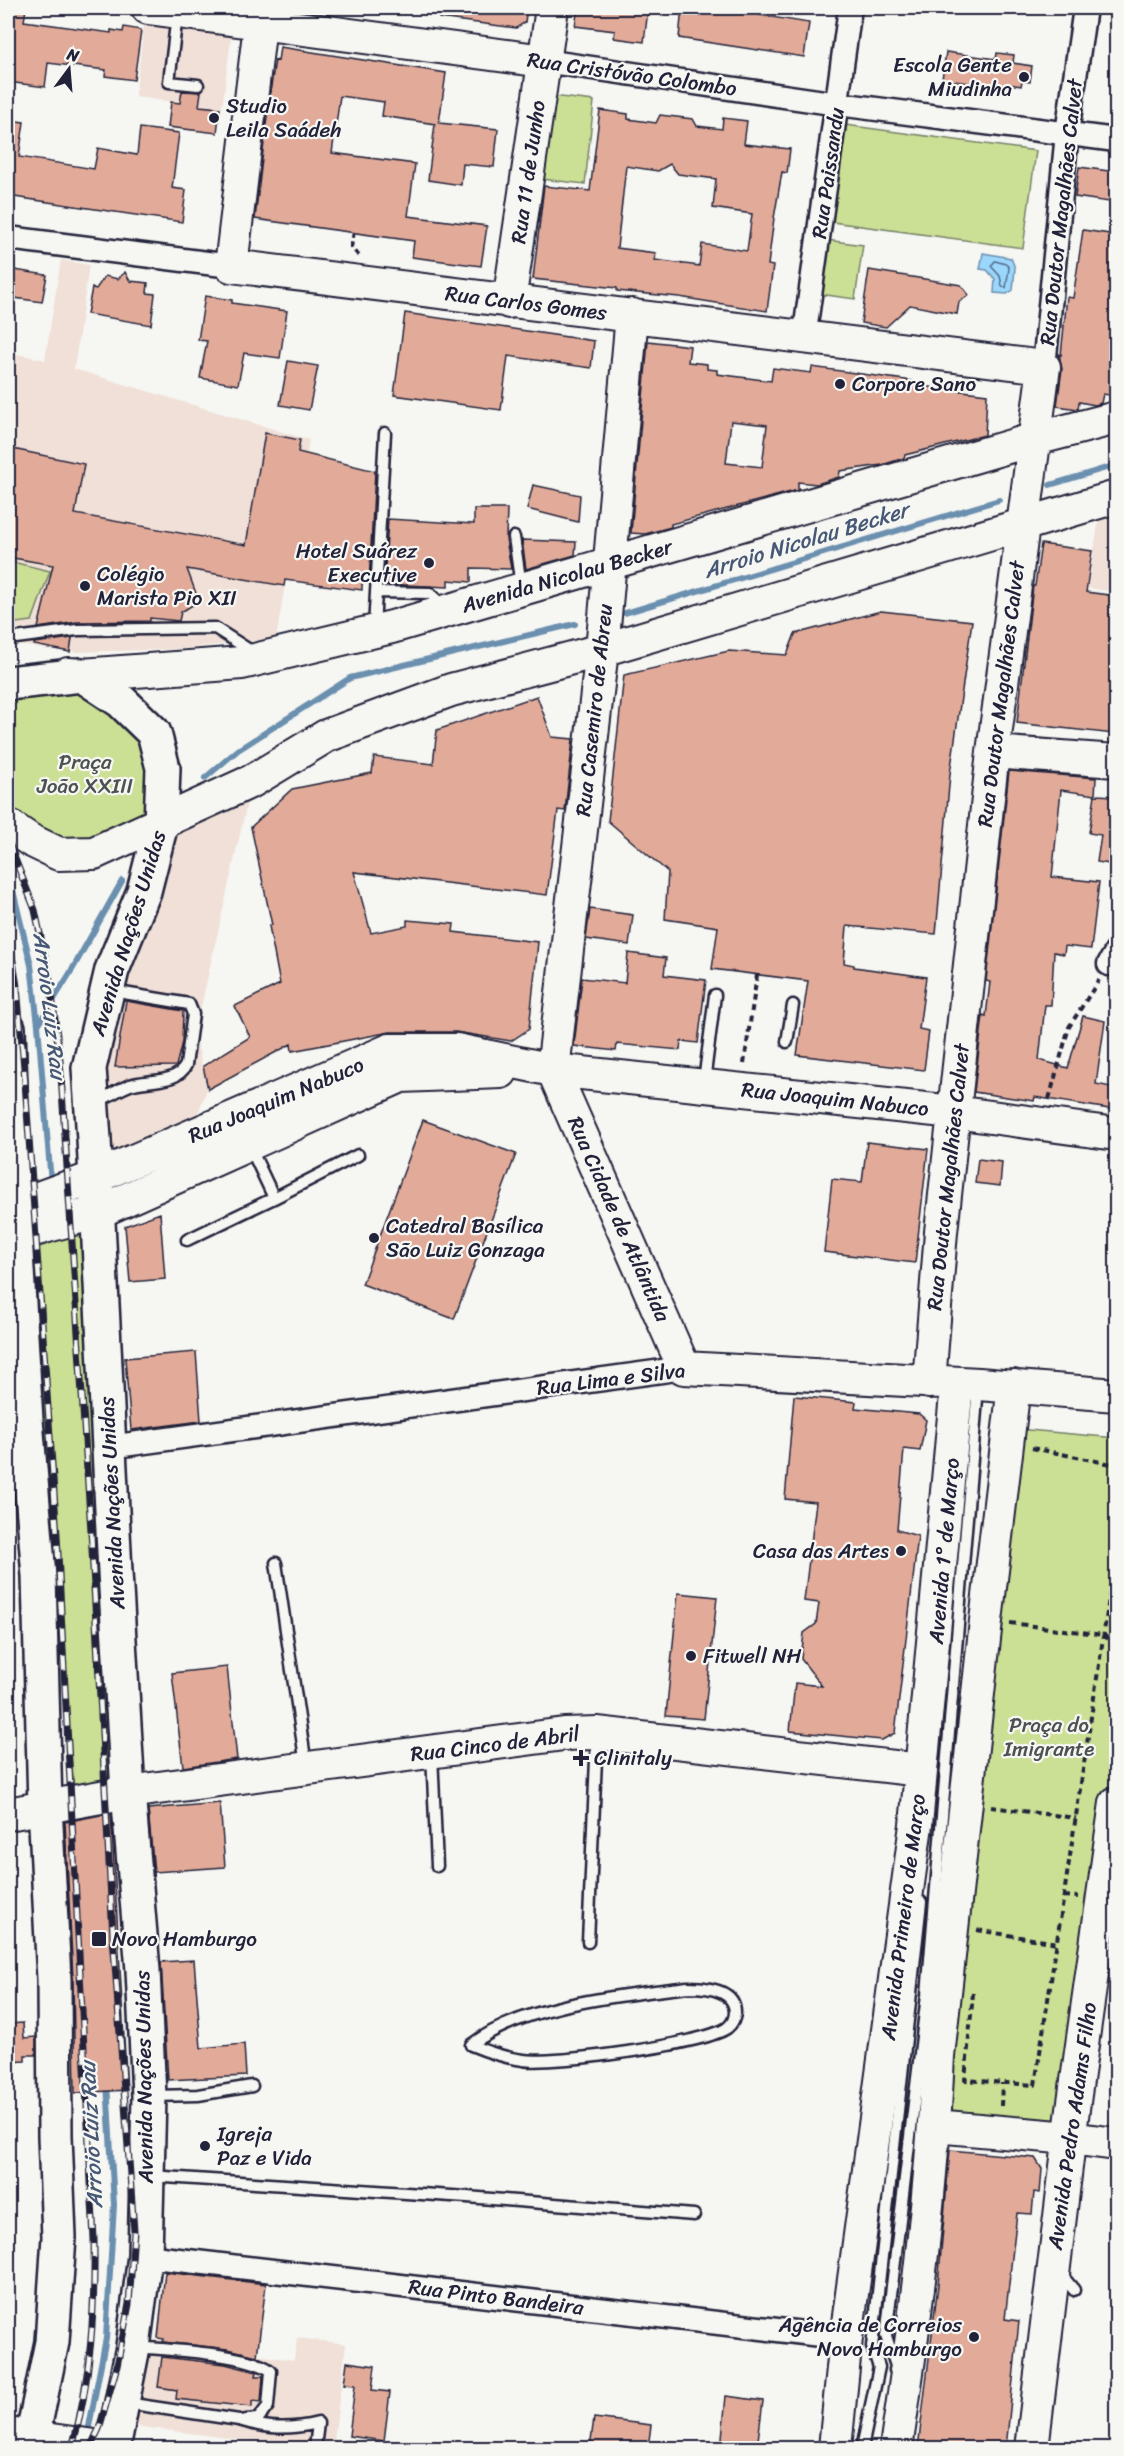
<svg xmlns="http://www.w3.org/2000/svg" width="1124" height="2456" viewBox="0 0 1124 2456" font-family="Sriracha,sans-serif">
<rect width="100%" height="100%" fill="#f6f6f2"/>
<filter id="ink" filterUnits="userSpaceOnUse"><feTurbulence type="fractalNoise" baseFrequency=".0167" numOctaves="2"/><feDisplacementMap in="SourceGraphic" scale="12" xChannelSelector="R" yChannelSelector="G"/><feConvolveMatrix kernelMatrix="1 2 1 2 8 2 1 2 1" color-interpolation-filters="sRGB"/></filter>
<g filter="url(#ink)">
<!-- built -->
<path fill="#f0e0d7" d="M145 18 232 30 222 108 135 97Z
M61 260 89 265 74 369 309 440 276 639 180 649 76 652 8 644V352L45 360Z
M1116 516V592L1088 588 1099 519Z
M252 781 195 1033 207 1089 189 1137 96 1177 112 970 161 824Z
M137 2337 235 2349V2352L294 2360 297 2338 346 2344 333 2448H306L126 2425Z"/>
<!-- green -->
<path fill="#cbe095" stroke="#768168" stroke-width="1.5" d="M552 96 594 101 585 184 542 179Z
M838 124 1036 151 1023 248 825 221Z
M826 240 863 245 855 299 819 294Z
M8 561 50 571 32 621 8 624Z
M82 676 154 733 161 824 94 853 8 825V683Z
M89 1230 115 1792 75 1800 28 1251Z
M1017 1429 1116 1438V1731L1065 2130 949 2118 945 2057Z"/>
<!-- water -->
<path fill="#9bd7fc" stroke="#6b8faf" stroke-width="1.5" d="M983 253 1011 258 1015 268 1013 290 1007 294 994 293 995 279 987 270 980 269Z"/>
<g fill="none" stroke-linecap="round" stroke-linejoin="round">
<!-- shore -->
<path stroke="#526a88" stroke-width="1.5" d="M995 261 1006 264 1009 268 1006 288 1002 286 1000 276 991 266Z"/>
<!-- stream -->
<path stroke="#6b8faf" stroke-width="6" d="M1050 485 1116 465
M625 613 999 500
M205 778 238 750 350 678 575 624
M8 870 31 965 38 1025 51 1183
M38 1025 72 970 122 881
M88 2432 106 2338 114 2205 107 2083"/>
</g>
<!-- building -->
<path fill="#e2ab99" stroke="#22223b" stroke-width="1.5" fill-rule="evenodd" d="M8 8 26 9 24 21 111 33V30L123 32 124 27 141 30 134 80 105 76 106 70 48 63 45 87 8 82Z
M440 8H527L525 22 516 28 439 18Z
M578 8H627L648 10 644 42 614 38 615 31 575 26Z
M682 8H760L759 15 809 23 804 57 679 38Z
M280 47 446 73 439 123 498 129 494 167 463 164 461 185 428 180 435 124 382 116 384 102 340 96 332 153 415 164 408 216 487 226 481 266 412 257 414 241 255 219 269 100 275 60 278 61Z
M946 52 996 59 997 53 1014 55 1013 63 1032 66 1030 82 1022 81 1021 86 1009 84 1008 89 942 79Z
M182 91 201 92 199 106 220 108 217 133 168 127 171 102 180 103Z
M600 110 628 114V119L656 123 660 115 693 119 697 126 722 129 723 118 747 121 744 144 790 149 787 173 782 172 774 218 768 265 773 266 767 311 679 297 617 291V288L533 279 544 186 590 191ZM670 164 678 174 716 179 713 208 752 214 747 251 702 244 699 266 655 260 656 253 617 248 626 166 658 171Z
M8 120 24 122 19 157 94 169 98 148 137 155 140 128 179 133 172 188 186 190 182 222 8 196Z
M1079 167 1116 172V203L1075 197Z
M1083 230 1116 235V396L1103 394 1101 403 1095 405 1079 402 1078 409 1057 406 1062 369 1059 354 1061 355 1067 297 1073 298Z
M8 269 47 275 42 302 8 297Z
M869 270 961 285 969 295 959 302 957 314 910 305 886 327 861 323Z
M125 272 130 281 148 283 147 293 155 294 151 325 87 314 92 288 96 289 105 276 118 279Z
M205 296 232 300V303L287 311 280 358 244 353 238 385 200 378 207 341 198 340Z
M405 313 594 341 591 368 508 356 501 410 394 395Z
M648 341 690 346 688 362 707 364V369L717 370V374L771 381 773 368 811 373 812 367 912 381V385L987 394 985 435 905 455 904 458 882 465 840 471 839 477 817 484 798 482V490L671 524V527L645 534 631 533ZM731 421 767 425 762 467 726 463Z
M288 361 318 366 309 410 280 405Z
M265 433 300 440 298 452 375 471 369 583H362V590L285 580 284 586 187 569 197 596 196 603 181 612 179 621 150 618V621L77 622 38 628 53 565 8 557V448L84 464 75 514 246 545Z
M533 485 580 495 578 522 527 509Z
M474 509H507L506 539 511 569 471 568V582L448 580V587L384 584 388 519 474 524Z
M522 540 576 542 575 555 526 569Z
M1041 544 1092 551 1086 592 1116 596V716L1114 734 1017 723 1033 586H1035Z
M881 611 972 621 950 774 936 934 847 926 844 963 854 965V967L926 977 919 1029 929 1031 924 1070 797 1055 808 981 712 969 718 927 665 919 668 872 608 821 624 675 729 651 787 655 795 634Z
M72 638 70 652 34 645V643Z
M537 696 552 737 573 739 565 811 558 810 547 895 354 872 371 933 407 926V920L454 924 453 932 538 942 529 1029 511 1041 456 1032H390L292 1051 291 1044 208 1089 203 1066 250 1037 235 1006 280 984 269 926 272 925 251 827 292 789 372 773 374 757 433 764 437 730Z
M1009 771 1096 778 1095 795 1061 790 1052 877 1099 882 1091 949 1065 946 1064 954 1054 952 1051 1005H1045L1039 1060 1068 1068 1083 1016 1105 1021 1096 1084 1116 1088V1110L1035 1097 1034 1101 974 1092 983 1015 986 1016 990 982 986 981Z
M1095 795 1116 796V865L1097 862 1101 835 1089 833Z
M590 909 633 915 629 945 586 939Z
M628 953 666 958 664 975 706 980 698 1043 681 1041 680 1050 617 1044 616 1051 574 1046 582 978 625 983Z
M126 1001 183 1011 182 1042 176 1066 115 1067Z
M423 1120 516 1154 454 1319 362 1284Z
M867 1142 928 1149 915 1263 824 1252 832 1179 862 1182Z
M978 1159 1002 1162 1000 1186 975 1183Z
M160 1213 165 1279 130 1282 125 1226Z
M196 1352 201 1421 131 1430 125 1358Z
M794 1396 856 1402 855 1408 919 1414 926 1420 920 1451 904 1449 897 1530 918 1536 895 1733 882 1740 790 1731 795 1683 822 1686 801 1659 804 1633 816 1624 819 1603 804 1601 816 1502 785 1499Z
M678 1593 717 1597 704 1719 666 1716Z
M227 1667 237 1759 183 1767 172 1673Z
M220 1803 225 1867 154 1872 148 1809Z
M111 1813 127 2090 75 2093 73 1978 65 1822Z
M194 1960 201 2048 244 2044 246 2076 168 2080 161 1962Z
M23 2023 24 2038 36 2037V2055H25V2061L10 2062 8 2024Z
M950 2150 1035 2158 1042 2169 1040 2193 1034 2192 1032 2214 1017 2213 1005 2319 1019 2321 1006 2448H918L938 2285Z
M165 2272 266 2284 257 2356 228 2349 163 2342 164 2339 158 2338Z
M162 2357 225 2364 257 2372 256 2376H263L261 2402 252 2401V2407L176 2399 177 2390 158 2387Z
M347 2362 375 2366 372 2390 390 2392 384 2441 349 2436 355 2385 344 2384Z
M726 2396 763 2401 757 2448H721Z
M594 2418 651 2425 648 2448H590Z"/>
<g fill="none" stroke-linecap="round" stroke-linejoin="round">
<!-- lane casing -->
<g stroke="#22223b" stroke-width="15">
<path id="lane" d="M177 15 169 82 198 85
M514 537 521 586
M376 592 430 593 445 609
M374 628 385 433
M8 639 77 630 215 628 254 653
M787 1042 793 1005
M704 1082 715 995
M96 1103C107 1097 119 1089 130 1085 148 1079 177 1084 186 1065L193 1014 189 1004 112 991
M250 1147 274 1198 358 1155
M187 1240 274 1198
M276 1563 306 1765
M432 1754 437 1866
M588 1942 597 1736
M688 1987C705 1987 735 1989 735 2012 735 2018 732 2024 727 2028 704 2044 553 2065 523 2060 505 2058 488 2052 471 2045 524 2004 622 1995 688 1987Z
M152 2096 198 2095 252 2086
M150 2176 467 2197 694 2215
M1059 2272 1074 2290
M135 2347C166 2350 249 2353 271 2371L268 2406 258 2419 246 2420
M895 2370 896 2366 886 2336 927 1995 978 1387
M126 2403 239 2420C268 2429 289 2430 318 2423L315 2448
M862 2448 879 2367 872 2347 921 1902"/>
</g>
<!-- street casing -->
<g stroke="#22223b" stroke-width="27">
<path id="street" d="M544 61 838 104 1116 140
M8 238 231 266
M804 339 850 8
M1044 367 1067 133 1085 8
M1109 964 1116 952
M109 1447 684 1368
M145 2256 846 2338"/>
</g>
<!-- secondary casing -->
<g stroke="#22223b" stroke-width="36">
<path id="secondary" d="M148 8 544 61
M262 8 231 266 1044 367 993 752 941 1232 929 1382
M509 302 552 8
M68 674 82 675 242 663 392 627 1035 439 1116 418
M993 752 1116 761
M8 825 30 840 59 854 94 853 252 781 326 736 451 690 602 650 1116 497
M553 1070 684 1368 979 1384 1116 1395
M553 1070 602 650 632 315
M8 1209 96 1177 390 1050H456L553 1070 954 1112 1116 1134
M8 1237 98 1212 401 1076 501 1072
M8 1814 128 1792 564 1734 597 1733 921 1770
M935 2126 1070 2138 1116 2144
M8 2434 109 2448
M835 2448 846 2338 916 1825 957 1384
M896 2448C916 2318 932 2187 938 2056L986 1621 1014 1386
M1032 2448 1073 2109 1116 1803"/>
</g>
<!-- primary casing -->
<g stroke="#22223b" stroke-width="38">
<path id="primary" d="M8 683 82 675 121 701 154 733 163 768 161 824 144 891 112 970 89 1068 94 1139 115 1572 128 1792 143 1970 149 2096 145 2256 133 2347 113 2448
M8 1028 15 1236 26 1420 39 1576 45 1806 54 1979 55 2136 59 2237 52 2342 30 2448"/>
</g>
<!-- path -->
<path stroke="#22223b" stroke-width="4" stroke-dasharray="6 4.5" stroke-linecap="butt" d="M354 232 351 247 359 256
M744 1064 757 975
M1049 1099 1069 1027 1099 980
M1032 1448 1116 1465
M1010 1623 1104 1635 1116 1647
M991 1807 1076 1818
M1064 1896 1078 1897
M977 1930 1057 1943
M973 1993 965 2080 1035 2085 1116 1553
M1001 2106 1002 2083"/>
<!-- lane -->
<use href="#lane" stroke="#f6f6f2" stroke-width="10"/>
<!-- street -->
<use href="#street" stroke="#f6f6f2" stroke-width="22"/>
<!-- secondary -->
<use href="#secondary" stroke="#f6f6f2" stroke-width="32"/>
<!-- primary -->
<use href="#primary" stroke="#f6f6f2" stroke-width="33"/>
<!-- rail casing -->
<g stroke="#22223b" stroke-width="7">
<path id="rail" d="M8 841 35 910 50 980 60 1060 91 1531 113 1936 134 2231 129 2304 117 2366 99 2429 90 2448
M8 931 17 986 24 1068 57 1535 94 2239C95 2311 91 2379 72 2448"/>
</g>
<!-- rail -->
<use href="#rail" stroke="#f6f6f2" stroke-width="4.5" stroke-dasharray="14" stroke-linecap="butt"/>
</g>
</g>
<!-- markers -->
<g fill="#22223b" stroke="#f6f6f2" stroke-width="2">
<circle cx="1024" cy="77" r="6"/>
<circle cx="214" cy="118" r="6"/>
<circle cx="840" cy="384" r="6"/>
<circle cx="429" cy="563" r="6"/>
<circle cx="85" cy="586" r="6"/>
<circle cx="374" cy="1238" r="6"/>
<circle cx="901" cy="1551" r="6"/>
<circle cx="691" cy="1656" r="6"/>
<path d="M578 1749h6v6h6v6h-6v6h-6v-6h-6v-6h6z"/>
<rect x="91" y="1931" width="16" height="16" rx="3"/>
<circle cx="205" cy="2146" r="6"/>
<circle cx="974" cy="2337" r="6"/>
</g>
<g text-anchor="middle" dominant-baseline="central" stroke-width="4.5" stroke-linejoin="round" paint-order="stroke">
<!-- poi labels -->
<g font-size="21" fill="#22223b" stroke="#f6f6f2" text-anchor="start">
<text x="1012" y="65" text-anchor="end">Escola Gente<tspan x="1012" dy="24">Miudinha</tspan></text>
<text x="226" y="106">Studio<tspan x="226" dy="24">Leila Saádeh</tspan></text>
<text x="852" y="384">Corpore Sano</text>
<text x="417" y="551" text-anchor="end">Hotel Suárez<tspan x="417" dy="24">Executive</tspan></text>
<text x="97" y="574">Colégio<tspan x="97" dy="24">Marista Pio XII</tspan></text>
<text x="386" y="1226">Catedral Basílica<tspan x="386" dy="24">São Luiz Gonzaga</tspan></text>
<text x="889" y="1551" text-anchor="end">Casa das Artes</text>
<text x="703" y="1656">Fitwell NH</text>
<text x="594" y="1758">Clinitaly</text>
<text x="112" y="1939">Novo Hamburgo</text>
<text x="217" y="2134">Igreja<tspan x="217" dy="24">Paz e Vida</tspan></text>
<text x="962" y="2325" text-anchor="end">Agência de Correios<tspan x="962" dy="24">Novo Hamburgo</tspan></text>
</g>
<!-- street labels -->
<g font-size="21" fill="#22223b" stroke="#f6f6f2">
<text transform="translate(632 74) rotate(8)">Rua Cristóvão Colombo</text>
<text transform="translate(528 172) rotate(-82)">Rua 11 de Junho</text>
<text transform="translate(828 173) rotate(-82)">Rua Paissandu</text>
<text transform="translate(1061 212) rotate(-84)">Rua Doutor Magalhães Calvet</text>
<text transform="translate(526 303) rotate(7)">Rua Carlos Gomes</text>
<text transform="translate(567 576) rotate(-16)">Avenida Nicolau Becker</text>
<text transform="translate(1001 694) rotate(-83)">Rua Doutor Magalhães Calvet</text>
<text transform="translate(594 710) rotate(-84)">Rua Casemiro de Abreu</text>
<text transform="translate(128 933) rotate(-73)">Avenida Nações Unidas</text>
<text transform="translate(835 1099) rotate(6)">Rua Joaquim Nabuco</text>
<text transform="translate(276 1100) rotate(-23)">Rua Joaquim Nabuco</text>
<text transform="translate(948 1177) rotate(-84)">Rua Doutor Magalhães Calvet</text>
<text transform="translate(619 1219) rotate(66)">Rua Cidade de Atlântida</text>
<text transform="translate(611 1379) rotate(-7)">Rua Lima e Silva</text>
<text transform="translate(112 1503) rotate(-93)">Avenida Nações Unidas</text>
<text transform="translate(944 1551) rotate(-85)">Avenida 1° de Março</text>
<text transform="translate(495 1744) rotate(-7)">Rua Cinco de Abril</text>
<text transform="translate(903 1917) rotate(-83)">Avenida Primeiro de Março</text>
<text transform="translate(144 2077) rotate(-91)">Avenida Nações Unidas</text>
<text transform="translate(1072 2126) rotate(-82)">Avenida Pedro Adams Filho</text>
<text transform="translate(496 2297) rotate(7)">Rua Pinto Bandeira</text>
</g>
<!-- park labels -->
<g font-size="21" fill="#4c5252" stroke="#f6f6f2">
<text x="85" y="762">Praça<tspan x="85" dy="24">João XXIII</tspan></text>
<text x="1049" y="1725">Praça do<tspan x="1049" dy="24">Imigrante</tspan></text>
</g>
<!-- water labels -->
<g font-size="22" font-style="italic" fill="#465875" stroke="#f6f6f2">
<text transform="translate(806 540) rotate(-17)">Arroio Nicolau Becker</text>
<text transform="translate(50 1006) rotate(83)">Arroio Luiz Rau</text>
<text transform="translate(91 2135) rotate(-93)">Arroio Luiz Rau</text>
</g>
</g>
<!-- margin -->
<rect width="1124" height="2456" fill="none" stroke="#f6f6f2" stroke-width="30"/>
<rect x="15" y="15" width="1094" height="2426" fill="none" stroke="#22223b" stroke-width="2" filter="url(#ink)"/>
<!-- north arrow -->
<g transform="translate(69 69) rotate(16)" stroke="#f6f6f2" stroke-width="4.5" paint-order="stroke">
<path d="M0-4.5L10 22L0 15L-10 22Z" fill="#22223b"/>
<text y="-9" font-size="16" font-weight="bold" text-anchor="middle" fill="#22223b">N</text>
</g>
</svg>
